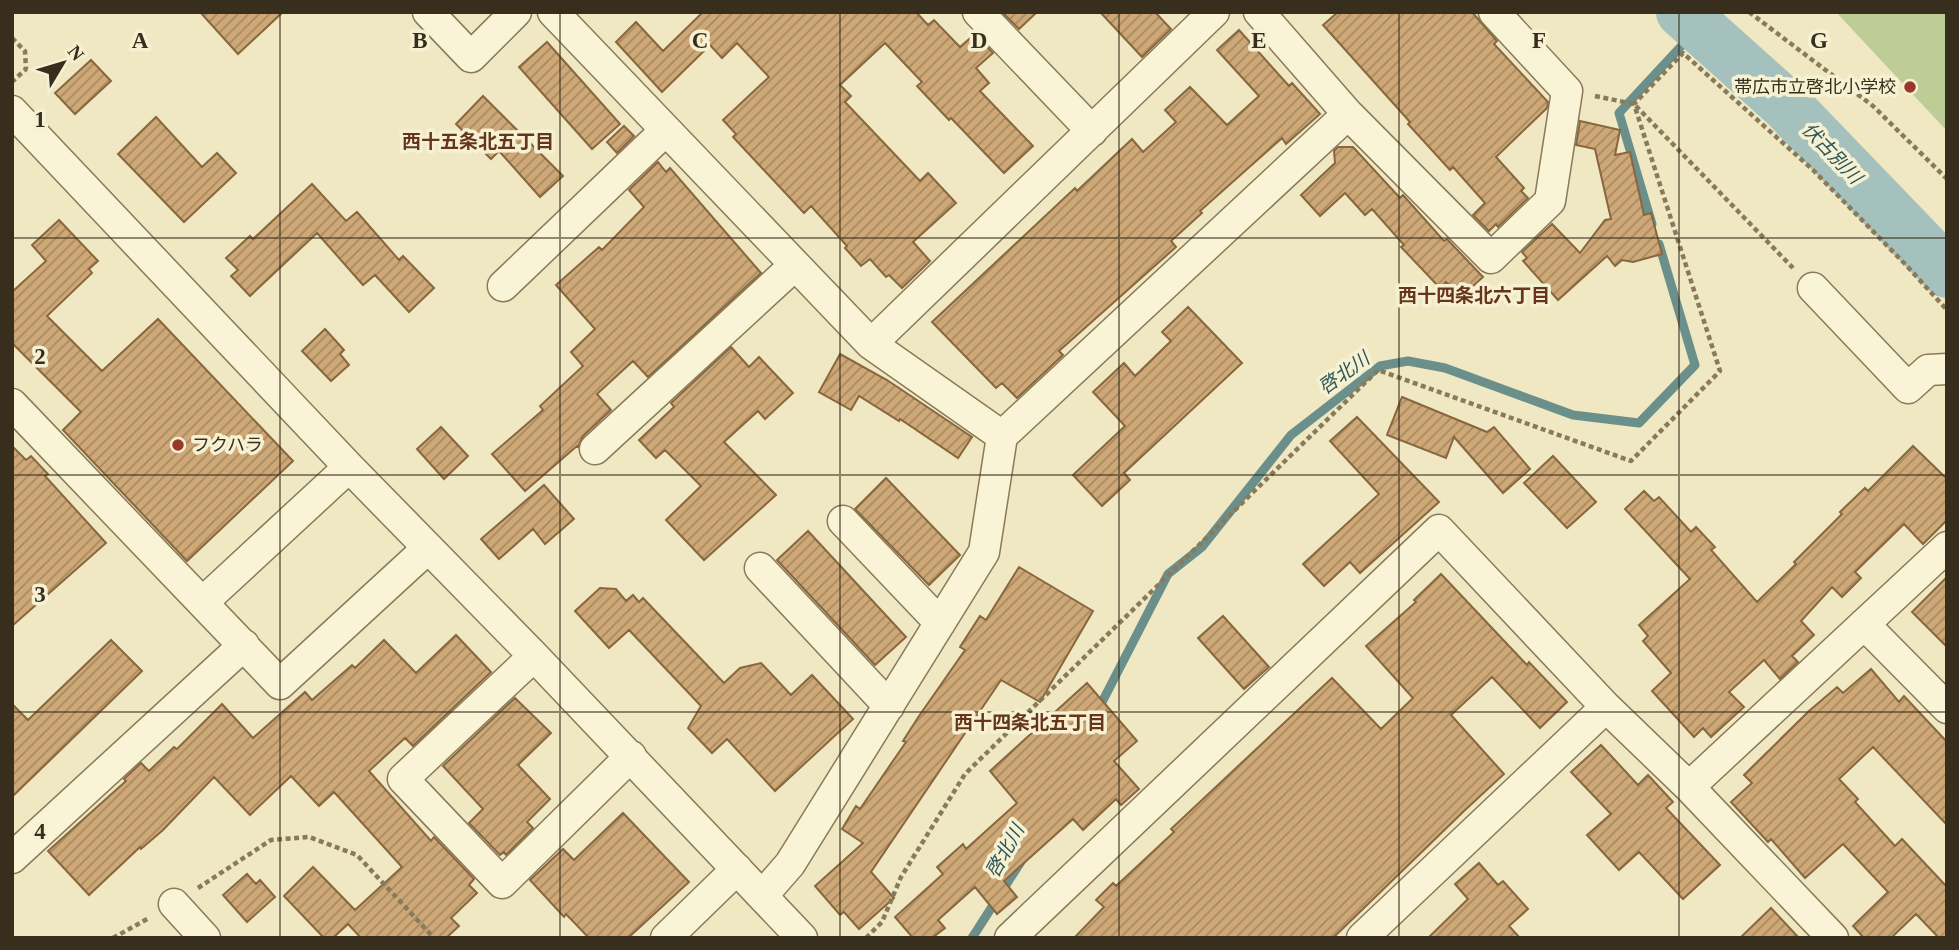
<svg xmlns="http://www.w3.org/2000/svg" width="1959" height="950" viewBox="0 0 1959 950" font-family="'Times New Roman','Noto Sans JP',serif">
<defs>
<pattern id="building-hatch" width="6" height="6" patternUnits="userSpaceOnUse" patternTransform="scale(1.75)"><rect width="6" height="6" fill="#cea877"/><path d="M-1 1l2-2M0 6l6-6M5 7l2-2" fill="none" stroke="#a88961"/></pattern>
</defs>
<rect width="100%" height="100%" fill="#efe8c2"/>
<!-- green -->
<path fill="#becd96" d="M1836 12H1947V131Z"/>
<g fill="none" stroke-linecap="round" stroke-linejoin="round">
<!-- stream -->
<path stroke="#6b908c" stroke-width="9" d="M1652 224 1619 113 1699 27
M1098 710 1168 574 1202 547 1291 435 1380 366 1408 361 1445 368 1573 415 1639 423 1695 365 1659 244
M972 938 1022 860"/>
<!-- river -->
<path stroke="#a4c1bd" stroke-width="52" d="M1682 12 1787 106 1947 272"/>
</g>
<!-- building -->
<path fill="url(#building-hatch)" stroke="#89673e" stroke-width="2" d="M200 12H283L238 54Z
M703 12H916L928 25 934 20 960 47 975 34 993 53 976 68 989 83 980 91 1033 146 1004 173 951 118 949 120 917 86 922 82 885 43 840 85 851 96 845 102 920 181 928 173 956 203 913 242 930 261 902 288 889 275 886 277 870 259 861 266 845 248 847 246 811 206 804 213 733 137 736 134 723 120 769 77 737 43 722 58 710 45 662 92 616 42 636 22 663 51Z
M1002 12H1037L1019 29Z
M1100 12H1155L1171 29 1142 57Z
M1338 12H1472L1497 41 1494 44 1548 102 1547 108 1496 157 1524 188 1521 191 1528 198 1498 227 1496 224 1489 231 1473 215 1485 203 1453 167 1450 170 1408 124 1410 122 1323 25Z
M1239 30 1289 86 1292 83 1320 114 1286 144 1282 138 1200 211 1202 213 1171 241 1176 247 1059 351 1063 355 1017 398 1002 383 996 388 932 322 1075 188 1077 191 1132 139 1143 152 1176 122 1165 110 1190 87 1227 125 1259 96 1217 50Z
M547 42 620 124 592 149 519 67Z
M91 60 111 81 75 114 55 93Z
M483 96 563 176 540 197 499 151 491 159 456 124Z
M156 117 202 167 217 153 236 173 184 222 118 154Z
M1580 121 1620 130 1615 155 1630 152 1644 215 1651 213 1662 254 1633 262 1622 260 1615 266 1607 256 1558 300 1523 261 1527 258 1522 252 1552 224 1580 253 1605 220 1611 219 1595 149 1576 145Z
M624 126 634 136 617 153 607 142Z
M1338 147H1353L1400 198 1403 195 1444 241 1447 239 1483 277 1460 298 1446 282 1440 288 1401 247 1404 245 1372 209 1365 215 1345 193 1320 216 1301 195 1335 163 1334 151Z
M658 162 666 172 670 168 761 273 648 377 633 361 597 394 611 410 583 436 578 447 577 446 525 491 492 454 543 410 540 406 583 366 571 352 595 329 556 285 599 247 602 250 644 207 629 190Z
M312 184 346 221 357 212 399 260 403 256 434 288 409 312 375 275 363 285 317 233 250 296 231 276 238 270 226 258 250 236 253 239Z
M59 220 98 261 89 269 92 273 47 316 102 371 158 319 293 461 187 561 63 430 81 412 12 343V292L46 261 32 245Z
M1188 307 1242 363 1124 473 1130 480 1102 506 1073 475 1125 426 1093 392 1124 363 1135 376 1171 341 1162 332Z
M325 329 344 350 340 354 349 365 331 381 302 351Z
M731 347 749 367 759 357 793 393 765 419 758 411 724 442 776 495 704 560 666 520 701 486 665 450 656 458 639 440 674 407 671 403Z
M840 354 887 380 972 437 958 458 900 419 899 421 859 396 851 410 819 392Z
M1402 397 1487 432 1494 427 1530 469 1503 493 1454 437 1446 458 1387 435Z
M1357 417 1439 502 1360 573 1350 562 1324 586 1303 564 1379 494 1330 441Z
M441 427 468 456 444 479 417 449Z
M12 446 26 460 31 456 48 474 45 476 106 543 12 626Z
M1913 446 1947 479V520L1923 544 1904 524 1855 572 1861 578 1842 597 1832 587 1801 621 1814 635 1792 656 1798 662 1780 679 1764 660 1729 692 1744 707 1711 737 1703 728 1694 737 1652 691 1671 673 1643 641 1648 636 1639 625 1690 579 1625 509 1644 491 1654 501 1659 497 1691 532 1696 527 1715 547 1711 550 1757 602 1796 564 1794 562 1842 514 1840 512 1865 488 1868 491Z
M1553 456 1596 502 1567 528 1524 483Z
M886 478 960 555 929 585 855 509Z
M544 485 574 519 545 544 533 529 499 559 481 539Z
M808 531 906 637 875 665 777 560Z
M1019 567 1093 611 1040 702 1001 680 871 872 894 898 859 929 844 912 840 915 815 886 863 843 842 829 856 806 860 809 906 742 903 741 919 716 965 650 960 647 980 616 986 620Z
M1441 574 1527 665 1529 662 1567 702 1540 728 1492 677 1451 715 1504 774 1464 811 1333 938H1074L1104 907 1096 900 1113 883 1116 886 1174 832 1171 829 1332 678 1381 729 1413 698 1366 646 1416 602 1414 600Z
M1947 577V647L1912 612Z
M600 588 616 589 626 601 633 595 639 602 643 598 724 683 740 668 761 663 791 695 812 675 853 719 775 791 727 739 712 753 688 728 701 706 629 630 609 648 575 611Z
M1223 616 1269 667 1244 689 1198 638Z
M456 635 491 672 413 746 405 738 369 771 431 841 434 837 474 879 469 885 477 893 451 918 459 926 446 938H361L348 924 333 938H324L284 896 313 867 355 910 402 867 334 792 319 806 291 776 250 815 214 777 163 830 141 849 140 847 89 895 48 851 126 781 124 779 141 763 149 771 174 747 177 749 222 704 253 738 305 692 312 700 352 665 355 668 384 640 416 673Z
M111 640 142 671 12 797V704L28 720Z
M1871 669 1899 702 1904 696 1947 742V825L1873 747 1839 779 1858 799 1855 802 1895 846 1902 839 1947 887V938H1939L1916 914 1891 938H1864L1853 926 1888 892 1843 844 1805 878 1771 839 1768 842 1731 802 1752 783 1744 775 1809 711 1837 687 1843 693Z
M1087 683 1137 741 1114 761 1139 789 1121 805 1116 799 1083 830 1073 819 1004 881 1017 897 997 914 975 887 938 920 945 928 932 938H913L895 917 943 874 937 867 963 844 966 849 1017 803 990 771Z
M515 698 551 733 518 765 550 799 527 822 533 828 506 855 504 852 500 855 469 823 483 809 443 766Z
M1601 745 1638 785 1648 775 1673 802 1666 808 1720 865 1683 899 1639 852 1619 870 1587 835 1611 814 1571 772Z
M623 813 689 882 628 938H589L566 914 564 917 530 880 563 849 574 860Z
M1479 863 1498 885 1503 881 1528 909 1509 926 1520 938H1428L1468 899 1455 884Z
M247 874 256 884 260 880 275 897 247 922 223 895Z
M1771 908 1799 938H1740Z"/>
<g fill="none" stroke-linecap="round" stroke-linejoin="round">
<!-- minor casing -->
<g stroke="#897a59" stroke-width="33">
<path id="minor" d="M428 12 471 57 516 12
M553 12 871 344 1002 436
M978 12 1092 131
M1259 12 1348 114 1491 258 1550 201 1567 91 1494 12
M12 111 349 467 534 656 802 938
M503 286 666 130
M1813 288 1908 388 1928 370 1947 369
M871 344 1214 12
M12 404 280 684 428 548
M595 449 795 265
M843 521 940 623
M760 568 889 706
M203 602 349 467
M1864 624 1947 708
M534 656 403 779 502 883 631 756
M1689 787 1947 547
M12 858 244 645
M762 896 790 864 984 552 1002 436 1348 114
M174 904 205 938
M666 938 737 869
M1010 938 1439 530 1606 707 1689 787 1833 938
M1362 938 1606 707"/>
</g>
<!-- path -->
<path stroke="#897a59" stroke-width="4.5" stroke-dasharray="5 3.5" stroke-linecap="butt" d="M1749 12 1873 106 1947 179
M12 38 25 51 26 69 13 81
M1595 96 1634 104 1793 268
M198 888 271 840 309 837 357 855 434 938
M113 938 149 918
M866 938 882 922 901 877 965 774 1378 370 1631 461 1720 371 1634 104 1683 53 1813 170 1906 265 1947 310"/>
<!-- minor -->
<use href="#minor" stroke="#f9f4d5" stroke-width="30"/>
</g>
<!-- grid -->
<path fill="none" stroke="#382e1d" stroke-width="2" stroke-opacity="0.55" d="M280 12V938M560 12V938M840 12V938M1119 12V938M1399 12V938M1679 12V938M12 238H1947M12 475H1947M12 712H1947"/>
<!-- markers -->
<g fill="#993828" stroke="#f6f1d2" stroke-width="2.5">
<circle cx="1910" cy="87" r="7"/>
<circle cx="178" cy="445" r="7"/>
</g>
<g text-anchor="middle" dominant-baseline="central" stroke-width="7" stroke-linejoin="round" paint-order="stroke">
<!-- poi labels -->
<g font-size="18" fill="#382e1d" stroke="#f6f1d2" text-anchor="end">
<text x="1896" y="87">帯広市立啓北小学校</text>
<text x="192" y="445" text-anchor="start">フクハラ</text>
</g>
<!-- neighbourhood labels -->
<g font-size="19" font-weight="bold" fill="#66361c" stroke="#f6f1d2">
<text x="478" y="141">西十五条北五丁目</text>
<text x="1474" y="295">西十四条北六丁目</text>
<text x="1030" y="722">西十四条北五丁目</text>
</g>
<!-- water labels -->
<g font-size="19" font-style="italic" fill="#2c5558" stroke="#f6f1d2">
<text transform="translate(1832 153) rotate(46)">伏古別川</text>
<text transform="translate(1344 373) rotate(-36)">啓北川</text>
<text transform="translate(1005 851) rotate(-61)">啓北川</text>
</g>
</g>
<g font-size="23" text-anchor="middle" font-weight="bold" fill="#382e1d" stroke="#f6f1d2" stroke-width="7" stroke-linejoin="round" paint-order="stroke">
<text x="140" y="48">A</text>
<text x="420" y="48">B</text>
<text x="700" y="48">C</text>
<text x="979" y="48">D</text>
<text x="1259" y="48">E</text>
<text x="1539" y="48">F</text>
<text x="1819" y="48">G</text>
<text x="40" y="127">1</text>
<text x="40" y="364">2</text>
<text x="40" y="602">3</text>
<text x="40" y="839">4</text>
</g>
<!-- border -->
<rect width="1959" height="950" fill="none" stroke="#382e1d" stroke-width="28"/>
<!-- north arrow -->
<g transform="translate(63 63) rotate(52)" stroke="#f6f1d2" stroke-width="5" paint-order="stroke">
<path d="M0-5L12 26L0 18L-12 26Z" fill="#382e1d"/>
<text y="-10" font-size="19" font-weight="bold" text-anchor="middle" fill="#382e1d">N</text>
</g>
</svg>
